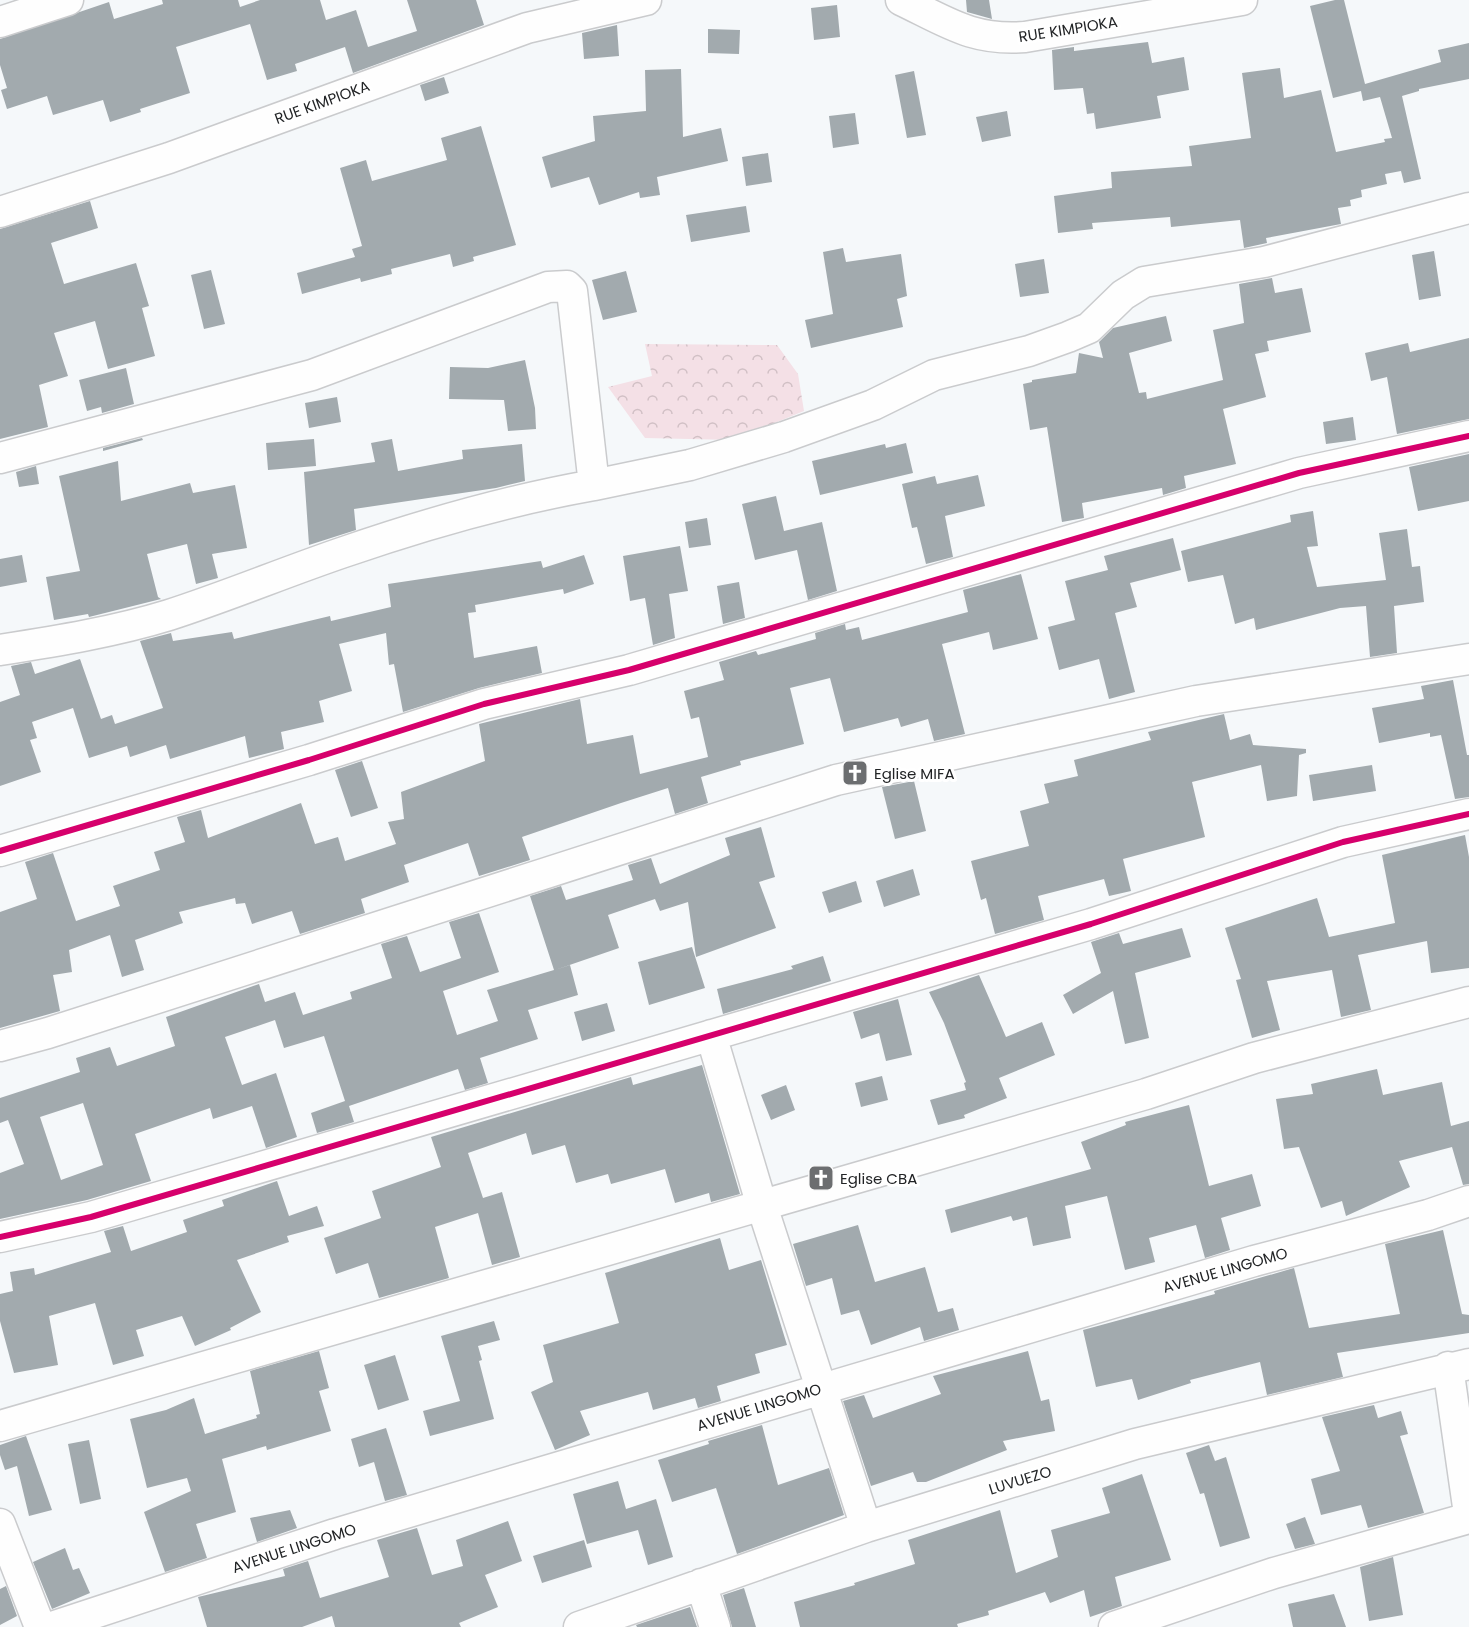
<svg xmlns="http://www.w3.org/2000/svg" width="1469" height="1627" viewBox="0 0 1469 1627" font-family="Poppins,sans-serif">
<defs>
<pattern id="park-crowns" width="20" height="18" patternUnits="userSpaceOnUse" patternTransform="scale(1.5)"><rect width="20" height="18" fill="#f4e0e6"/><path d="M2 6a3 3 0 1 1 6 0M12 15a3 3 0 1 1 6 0" fill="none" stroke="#d1c0c5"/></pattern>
</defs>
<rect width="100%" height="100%" fill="#f5f8fa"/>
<!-- park -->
<path fill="url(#park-crowns)" d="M645 344 777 345 798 374 804 411 733 440 645 438 608 387 652 376Z"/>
<!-- building -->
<path fill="#a2aaae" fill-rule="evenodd" d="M162 0H238L240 7 260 0H320L326 20 356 10 368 47 417 31 407 0H476L484 25 353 73 345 47 295 64 297 71 267 80 250 24 176 47 190 93 140 109 141 112 110 122 103 100 53 115 47 96 7 109 1 90 7 88 0 65V39L109 2 114 19 163 4Z
M966 0H989L992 19 967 12Z
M1335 0H1344L1365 84 1441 62 1438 50 1469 43V79L1419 89V91L1402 96 1421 179 1404 183 1401 171 1385 174 1387 184 1361 190 1362 197 1350 200 1351 206 1338 208 1341 224 1266 238 1267 243 1244 248 1240 220 1171 227 1170 217 1092 223 1093 229 1058 233 1054 196 1112 188 1111 172 1192 166 1189 146 1251 138 1242 73 1280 68 1284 98 1321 90 1336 152 1385 142 1384 139 1392 138 1380 97 1363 101 1361 91 1333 98 1310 6Z
M837 5 840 37 814 40 811 8Z
M617 25 619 56 584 59 582 33Z
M708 29 740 30 739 54 708 53Z
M1148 42 1152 63 1184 57 1189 90 1157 96 1161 118 1096 129 1094 113 1087 114 1083 88 1054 90 1052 50 1074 47V51Z
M681 69 683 137 721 128 728 161 657 177 660 195 640 198 639 192 599 205 589 177 551 188 542 157 595 141 593 116 646 111 645 70Z
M914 71 926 135 907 138 895 75Z
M444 77 449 93 425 101 420 85Z
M1007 111 1011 136 982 142 976 117Z
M855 113 859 144 833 148 829 116Z
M481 126 516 245 473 257 474 261 453 267 450 254 391 269 392 274 361 282 360 278 302 294 297 273 355 257 352 249 362 246 340 168 366 160 372 181 447 160 441 138Z
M768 153 772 182 746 186 742 157Z
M90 201 98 228 51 243 64 284 136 263 149 306 142 308 155 356 108 369 95 321 54 333 68 376 39 385 48 427 0 439V229Z
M746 206 750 232 691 242 686 215Z
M843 248 846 262 901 254 907 296 897 299 903 327 811 348 805 320 833 314 823 252Z
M1434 251 1441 296 1419 300 1412 255Z
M1044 259 1049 293 1020 297 1015 264Z
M211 270 225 324 204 329 191 275Z
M626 271 637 312 603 320 592 280Z
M1272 278 1275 293 1302 288 1311 332 1267 341 1269 351 1255 354 1266 397 1223 409 1236 464 1184 476 1186 488 1163 495 1162 488 1082 503 1084 518 1062 522 1047 427 1030 430 1023 384 1032 382V380L1076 373 1079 353 1103 358 1099 342 1113 328 1166 316 1172 341 1129 353 1139 393 1146 392 1147 399 1223 380 1213 330 1244 323 1239 284Z
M1469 338V419L1397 434 1387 377 1371 381 1365 353 1408 343 1410 352Z
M525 360 535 408 536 429 508 431 504 400 449 399 450 367 488 368Z
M126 368 134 404 102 413 101 407 87 411 79 380Z
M337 397 341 422 309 428 305 403Z
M1353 417 1356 440 1326 444 1323 422Z
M142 438 143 440 103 451V448Z
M314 439 316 466 268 470 266 443Z
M392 439 398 471 463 459 462 450 522 444 525 481 496 488 354 509 356 530 309 545 304 472 375 462 371 443Z
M906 443 913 473 820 495 812 461 885 444 886 448Z
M1469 454V501L1418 511 1409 467Z
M118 461 121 501 190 483 193 493 235 485 247 548 212 554 218 578 196 584 187 544 147 554 158 597 161 599 89 617 88 614 54 620 46 577 80 571 59 476Z
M36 466 39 484 19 487 16 472Z
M978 475 985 506 945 516 953 557 926 564 917 527 912 528 902 484 935 476 937 484Z
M776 496 784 531 822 522 837 591 808 600 797 550 755 560 742 504Z
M1313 511 1318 546 1307 547 1317 587 1386 580 1379 533 1407 529 1412 567 1420 566 1424 602 1394 606 1397 653 1370 657 1366 606 1340 608 1256 630 1254 618 1235 624 1223 575 1188 582 1181 551 1291 522 1290 515Z
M707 518 711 545 689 548 685 522Z
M1173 538 1181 570 1130 583 1137 607 1115 613 1135 692 1109 699 1099 659 1059 670 1048 627 1075 620 1065 581 1108 570 1104 556Z
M680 546 688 591 669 594 675 638 653 645 645 598 630 601 623 556Z
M22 555 27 582 0 587V559Z
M584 555 594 584 564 594 563 589 475 605 476 612 468 613 474 658 537 646 542 673 479 688 403 712 394 664 389 665 386 633 339 644 352 691 319 701 324 722 281 732 284 749 249 758 245 736 170 759 166 745 130 757 127 746 89 758 73 708 32 722 37 738 30 740 41 772 0 786V702L20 695 11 666 31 662 35 674 80 659 101 719 112 715 115 724 163 708 140 641 171 633 173 641 232 632 234 639 330 616 331 621 391 607 388 584 541 561 543 568Z
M1021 574 1038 639 993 650 989 632 942 644 965 734 934 741 928 719 901 727 898 718 844 732 830 678 790 688 804 744 740 761 741 765 701 777 708 803 675 814 668 788 621 803 522 837 530 860 479 876 468 843 404 865 409 882 361 899 365 913 300 934 292 911 252 924 245 903 236 904 235 898 179 912 183 923 135 940 144 970 122 977 110 935 69 950 72 972 53 975 60 1011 0 1028V912L37 899 25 862 53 853 76 921 120 906 113 886 160 870 154 852 185 842 177 817 201 810 208 838 301 803 315 844 338 837 345 861 396 844 388 822 404 819 401 792 485 761 479 724 580 699 587 744 633 735 640 774 708 757 699 717 691 719 684 691 724 680 719 662 756 651 758 655 816 639 815 633 845 624 846 630 859 627 862 640 968 612 963 590Z
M739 582 745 618 723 624 717 586Z
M1453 680 1467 755H1469V797L1455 799 1441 735 1430 737V733L1379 743 1372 708 1424 699 1421 686Z
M1224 714 1230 740 1250 734 1253 745 1306 749V753L1299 755 1297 796 1267 801 1261 765 1192 782 1205 837 1123 859 1131 891 1109 896 1104 879 1038 896 1044 920 995 934 986 898 981 900 971 861 1029 846 1020 811 1049 803 1044 784 1078 776 1074 760 1151 740 1148 732Z
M362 761 378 808 351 817 335 770Z
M1372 765 1376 791 1313 801 1309 775Z
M914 781 926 831 895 839 882 787Z
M761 827 775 877 759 882 776 928 696 957 688 902 660 911 655 899 608 915 619 948 555 970 570 965 578 995 528 1010 538 1039 480 1058 488 1083 465 1090 458 1069 349 1106 354 1122 317 1133 311 1113 345 1101 324 1036 284 1048 275 1020 225 1037 242 1085 276 1073 297 1137 266 1148 252 1106 213 1119 210 1108 135 1134 151 1181 87 1200 0 1219V1173L24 1164 8 1120 0 1123V1098L80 1072 76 1058 110 1047 117 1066 175 1046 166 1017 259 984 265 1002 295 992 303 1015 352 999 350 992 392 978 381 944 407 936 420 972 461 958 449 922 479 913 499 972 443 991 457 1035 498 1021 487 990 554 970 530 896 561 886 566 900 633 880 628 865 651 858 660 884 730 855 725 838ZM83 1103 103 1165 61 1180 40 1117Z
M1465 835 1469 857V968L1431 973 1427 941 1358 955 1371 1010 1341 1017 1332 970 1267 981 1280 1030 1252 1038 1236 980 1241 979 1225 928 1317 898 1329 937 1395 923 1382 855Z
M913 869 920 895 884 907 876 881Z
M856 881 862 902 829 913 822 892Z
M1182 928 1191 957 1135 973 1149 1038 1125 1044 1113 991 1073 1014 1063 995 1101 973 1091 942 1119 933 1123 944Z
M692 947 705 988 649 1005 638 962Z
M823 956 831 981 723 1014 717 989 793 969 791 966Z
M979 975 1006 1037 1042 1022 1055 1055 999 1078 1007 1098 964 1115 965 1118 938 1125 930 1100 966 1090 964 1083 966 1082 944 1023 929 992Z
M898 999 912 1055 886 1061 879 1033 861 1039 853 1012Z
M607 1003 615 1031 582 1041 574 1012Z
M702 1065 740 1194 711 1202 709 1193 675 1203 665 1169 611 1184 608 1174 576 1183 565 1145 532 1155 526 1133 468 1153 483 1198 502 1192 520 1257 492 1265 478 1213 435 1227 449 1278 379 1298 368 1263 336 1274 324 1238 381 1218 372 1191 441 1167 431 1137 631 1077 633 1085Z
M1377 1069 1383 1095 1442 1082 1451 1126 1469 1121V1184L1463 1185 1452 1147 1399 1161 1410 1187 1346 1216 1342 1201 1321 1208 1299 1147 1284 1149 1276 1099 1313 1094 1311 1084Z
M882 1076 888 1100 861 1107 855 1083Z
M786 1085 795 1110 771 1120 761 1095Z
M1189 1105 1209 1186 1252 1174 1261 1206 1221 1218 1230 1250 1205 1258 1196 1225 1149 1238 1155 1262 1125 1270 1107 1196 1065 1206 1071 1238 1033 1246 1027 1217 1013 1221 1011 1216 951 1233 945 1210 1091 1169 1081 1142 1126 1125 1125 1122Z
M277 1181 289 1216 317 1206 324 1226 287 1236 289 1242 237 1260 261 1312 230 1328 231 1330 195 1346 182 1316 136 1330 144 1356 113 1365 95 1303 49 1316 58 1365 14 1373 0 1321V1294L13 1291 10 1272 34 1268 35 1275 111 1252 104 1231 123 1226 131 1251 187 1232 183 1220 224 1206 222 1200Z
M858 1225 875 1282 925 1267 938 1312 953 1308 959 1330 924 1341 920 1327 871 1345 859 1310 841 1315 832 1278 806 1286 793 1244Z
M1443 1230 1462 1314 1469 1315V1333L1337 1353 1343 1377 1267 1395 1260 1362 1190 1380 1191 1383 1138 1400 1132 1379 1096 1387 1083 1330 1215 1294 1214 1291 1294 1268 1309 1328 1400 1314 1385 1244Z
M720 1238 729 1270 761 1260 787 1345 755 1354 760 1373 717 1386 721 1401 698 1408 695 1398 653 1410 648 1392 580 1411 590 1435 555 1450 531 1392 553 1382 543 1345 619 1323 605 1273Z
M494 1321 500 1340 478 1346 482 1360 479 1361 494 1419 430 1436 423 1411 460 1401 441 1336Z
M319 1351 329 1388 319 1391 331 1431 267 1450 266 1446 222 1459 236 1512 196 1524 207 1558 165 1572 144 1512 191 1491 187 1478 147 1488 130 1419 166 1410 194 1398 205 1434 257 1418 256 1415 260 1414 250 1371Z
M1028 1351 1041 1401 1049 1399 1055 1431 1003 1441 1007 1450 926 1482H917L913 1472 871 1486 843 1401 864 1395 873 1418 941 1394 933 1376Z
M395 1355 409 1400 378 1410 364 1365Z
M1374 1405 1378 1418 1401 1411 1408 1434 1400 1436 1424 1513 1368 1528 1361 1505 1321 1515 1311 1479 1340 1471 1322 1417Z
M762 1425 778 1485 829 1468 844 1515 737 1554 716 1488 672 1502 658 1460 709 1444 708 1441Z
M386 1428 407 1495 385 1501 374 1462 359 1467 351 1439Z
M26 1436 52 1510 29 1516 17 1466 5 1470 0 1455V1445Z
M89 1440 101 1499 80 1504 68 1444Z
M1209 1445 1215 1461 1226 1457 1250 1538 1220 1547 1204 1493 1200 1494 1186 1453Z
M1142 1474 1171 1560 1115 1577 1122 1606 1090 1617 1084 1590 1050 1603 1045 1592 988 1611 989 1615 957 1624 958 1627H800L794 1602 855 1585 854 1583 915 1564 908 1540 1000 1510 1016 1573 1058 1557 1051 1530 1110 1513 1102 1488Z
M618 1481 626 1509 656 1499 673 1557 648 1565 638 1530 587 1544 573 1494Z
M290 1510 297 1528 257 1542 250 1518Z
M1305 1517 1315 1544 1295 1549 1286 1524Z
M508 1521 522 1561 485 1575 498 1607 459 1623 461 1627H335L332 1616 302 1627H207L198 1597 285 1576 283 1569 308 1561 320 1598 389 1577 377 1540 417 1528 432 1575 463 1566 456 1540Z
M584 1540 592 1567 542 1583 533 1556Z
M65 1548 73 1570 79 1568 90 1593 52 1609 33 1562Z
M1393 1557 1403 1615 1369 1621 1360 1567Z
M6 1586 17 1616 0 1625V1589Z
M744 1588 756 1627H732L723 1595Z
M1334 1594 1346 1627H1293L1288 1604Z
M690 1607 697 1627H637L636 1625Z"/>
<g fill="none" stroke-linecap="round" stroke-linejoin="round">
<!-- street casing -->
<g stroke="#cacbcd" stroke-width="33">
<path id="street" d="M901 0C947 22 972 41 1025 37L1242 0
M0 22 68 0
M0 212 169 158 527 28 646 0
M0 458 312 375 548 287 567 286 572 291 594 485C509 500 425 524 344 552 285 572 228 596 169 615 114 632 57 641 0 650
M594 485 690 465 784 437 873 405 934 375 1029 351 1068 337 1089 328 1123 295 1144 282 1264 262 1469 208
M0 851 309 760 484 704 629 670 1299 473 1469 436
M711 1035 762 1206 866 1527
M0 1046 48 1033 836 780 1196 701 1469 659
M0 1237 91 1217 1091 924 1343 842 1469 814
M1448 1367 1469 1514
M0 1426 1146 1094 1254 1058 1469 1002
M0 1524 40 1627
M701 1584 715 1627
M52 1627 335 1534 539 1473 1254 1261 1428 1215 1469 1201
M579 1627 866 1527 1135 1444 1469 1364
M1114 1627 1274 1573 1469 1518"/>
</g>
<!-- street -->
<use href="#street" stroke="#fefefe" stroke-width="30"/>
<!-- cycleway casing -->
<g stroke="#fff" stroke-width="10">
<path id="cycleway" d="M0 851 309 760 484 704 629 670 1299 473 1469 436
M0 1237 91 1217 1091 924 1343 842 1469 814"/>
</g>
<!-- cycleway -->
<use href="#cycleway" stroke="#d6006c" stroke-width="6"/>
</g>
<!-- icons -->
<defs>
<g id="church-square" transform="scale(1.35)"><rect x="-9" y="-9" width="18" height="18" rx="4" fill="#6c6e70" stroke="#fff"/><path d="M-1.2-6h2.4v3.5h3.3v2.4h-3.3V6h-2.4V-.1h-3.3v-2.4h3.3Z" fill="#fff"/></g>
</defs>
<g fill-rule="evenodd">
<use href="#church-square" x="855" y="773"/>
<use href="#church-square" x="821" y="1178"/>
</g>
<g text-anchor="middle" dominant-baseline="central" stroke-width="6" stroke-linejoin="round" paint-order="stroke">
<!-- street labels -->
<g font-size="15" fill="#222426" stroke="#fff">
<text transform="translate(1068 29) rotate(-9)">RUE KIMPIOKA</text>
<text transform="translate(322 102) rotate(-20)">RUE KIMPIOKA</text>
<text transform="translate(1225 1270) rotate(-16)">AVENUE LINGOMO</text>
<text transform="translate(759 1407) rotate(-17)">AVENUE LINGOMO</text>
<text transform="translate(1020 1480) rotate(-17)">LUVUEZO</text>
<text transform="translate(294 1548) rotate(-18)">AVENUE LINGOMO</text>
</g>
<!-- poi labels -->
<g font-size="15" fill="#222426" stroke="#fff" text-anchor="start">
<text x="874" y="773">Eglise MIFA</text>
<text x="840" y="1178">Eglise CBA</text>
</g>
</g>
</svg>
